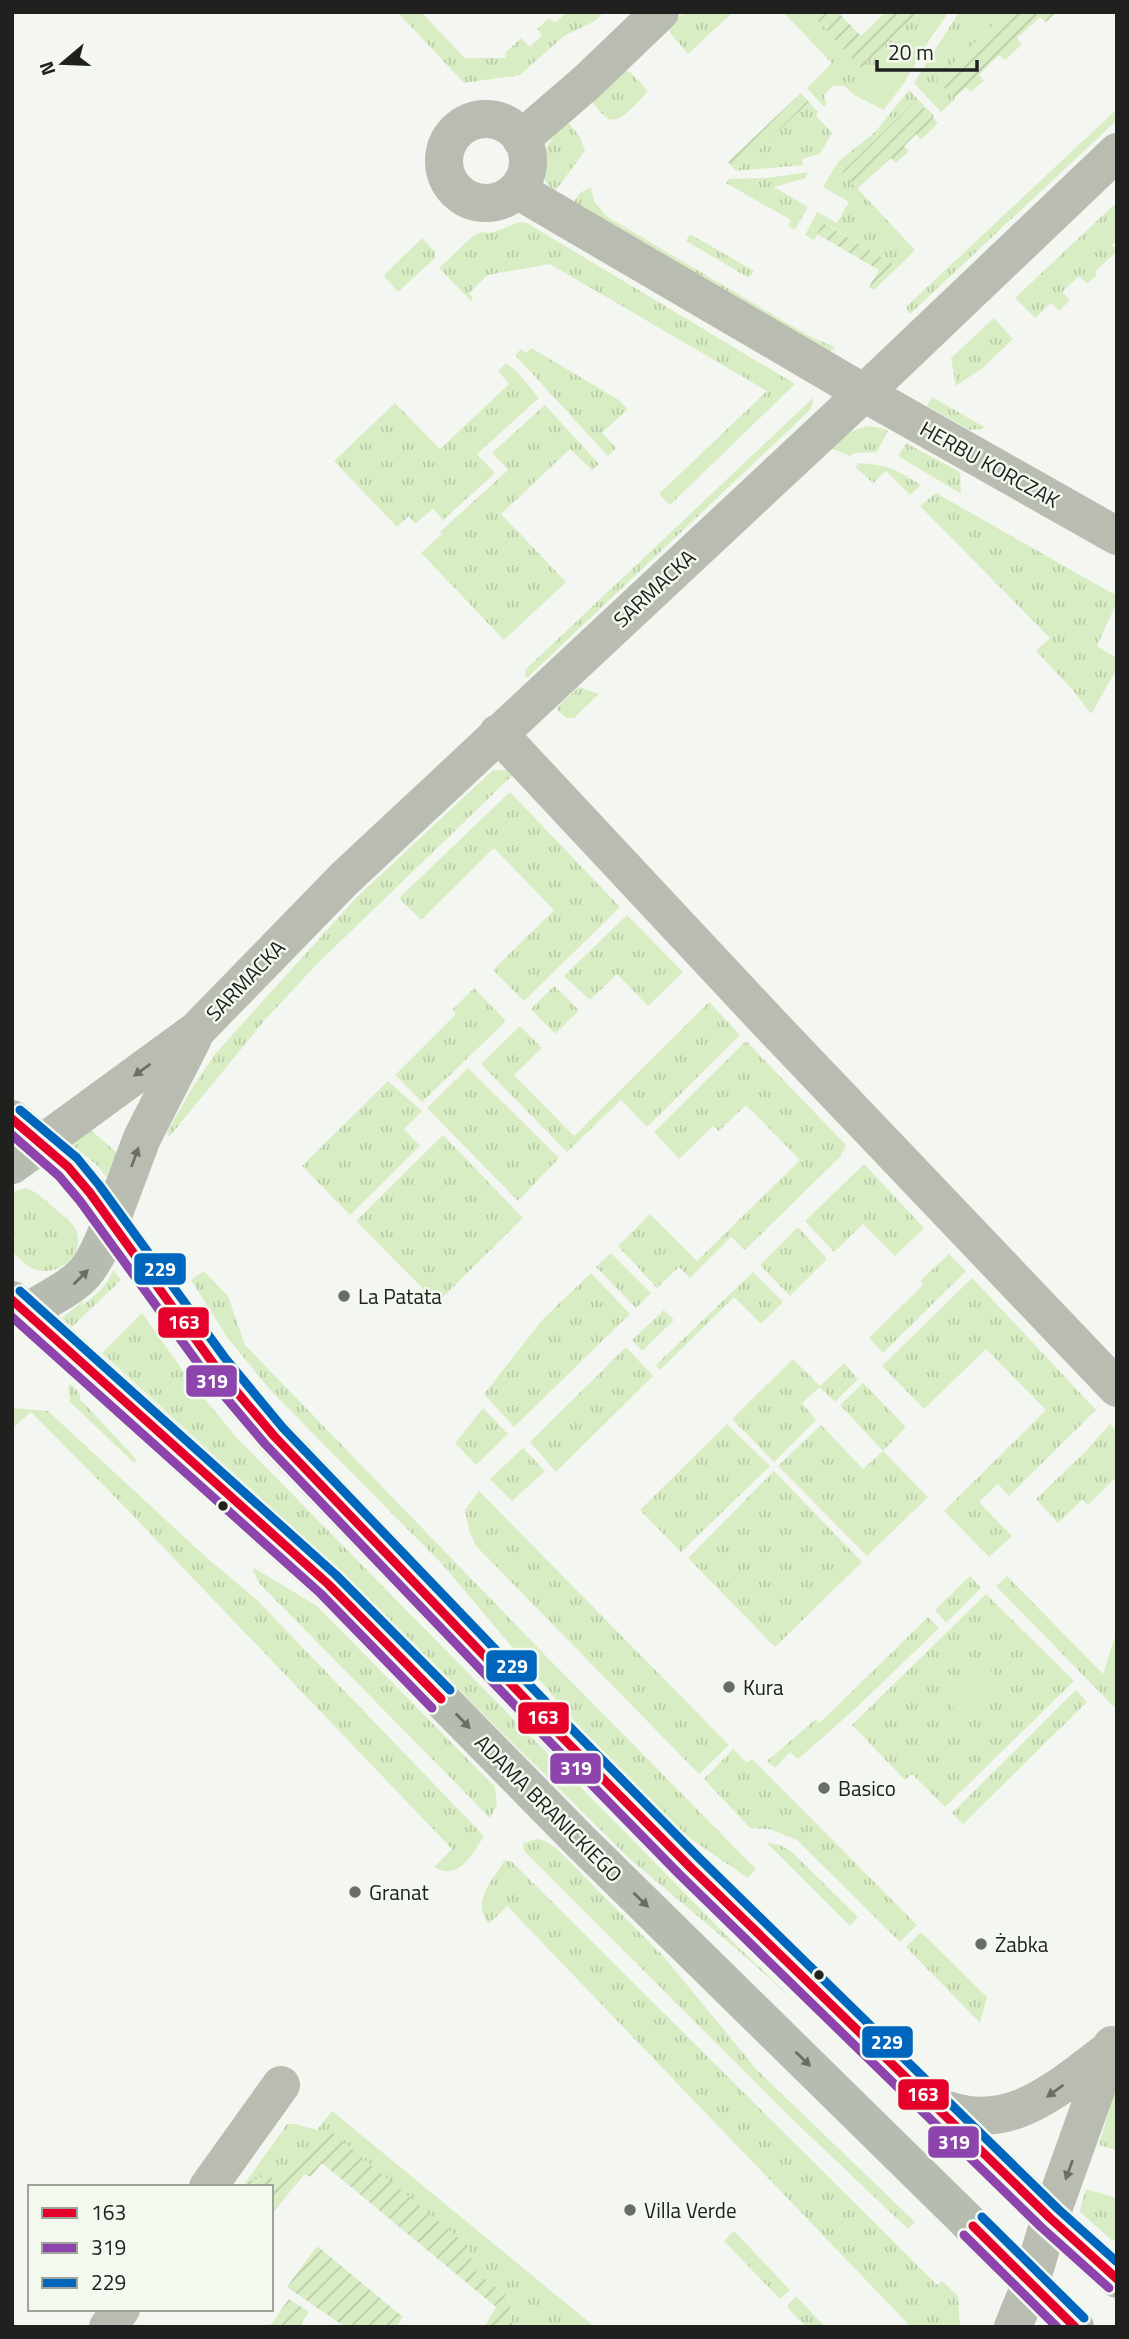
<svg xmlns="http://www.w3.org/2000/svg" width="1129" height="2339" viewBox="0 0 1129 2339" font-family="'Titillium Web',sans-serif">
<defs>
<pattern id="grass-tufts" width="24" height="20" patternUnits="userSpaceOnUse" patternTransform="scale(1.75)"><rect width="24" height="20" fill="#d8edc4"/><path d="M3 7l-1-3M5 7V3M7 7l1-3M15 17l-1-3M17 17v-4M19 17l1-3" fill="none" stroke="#b9cba8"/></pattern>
<pattern id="garden-furrows" width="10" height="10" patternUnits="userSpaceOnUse" patternTransform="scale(1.75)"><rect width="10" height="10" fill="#d8edc4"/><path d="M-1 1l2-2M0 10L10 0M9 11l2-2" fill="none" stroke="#b9cba8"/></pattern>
</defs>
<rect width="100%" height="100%" fill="#f4f7f1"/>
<!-- grass -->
<path fill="url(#grass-tufts)" d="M397 12H421L465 58H505L506 52 521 38 530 47 542 35 537 29 549 18 555 23 567 12H604L595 21 564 36 520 75 464 83Z
M684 12H733L688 54 667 29Z
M783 12H810L861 67 920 12H949L928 42 902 56 854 95 844 86H833L825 94 824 99 827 103 824 107 807 88 832 63Z
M959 12H1007L936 80 955 99 941 112 914 83Z
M624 71 630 72 648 91C640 99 620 127 607 118 601 114 596 106 591 100Z
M909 90 934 116 933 118 916 100 842 172 915 250 898 267 824 223 814 240 805 235 817 212 837 223 849 202 823 187 838 162 875 132Z
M809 102 818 112 816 116 832 133 820 154 802 159 803 165 736 171Z
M1117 109V120L910 314 907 311V306Z
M567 121 580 137 585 151 555 191C527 170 548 140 567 121Z
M808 172 806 178 774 187 808 207 795 230 788 226 791 220 726 183 728 179 767 178Z
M591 188 594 201 606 216 809 336 835 347 827 355 572 204 581 192Z
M1117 202V241L1112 245 1117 251 1095 272 1097 275 1087 284 1079 276 1062 292 1070 300 1059 311 1051 303 1035 318 1015 298Z
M520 222 527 223 795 384 670 505 659 494 767 391 550 264 488 275 469 293 473 298 471 301 439 268 473 236 482 232 491 233Z
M690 234 754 271 749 278 686 241Z
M422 238 435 252V258L398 292 385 277V274Z
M994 318 1013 339 985 366 956 386 951 358Z
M531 348 619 400 628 409 602 433 616 448 608 456 515 355 521 349 526 353Z
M506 363 517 372 539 398 477 454 495 473 443 520 433 509 415 524 409 516 397 527 334 461 395 403 440 449 509 384 498 371Z
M814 397 811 409 527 678 525 676V670Z
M932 397 986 428 970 430 927 406Z
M545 405 599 464 592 470 570 449 501 514 566 582 504 640 421 553 442 534 440 532 508 470 492 453Z
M868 426 881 428 888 431 877 452 855 453 850 456 830 448C842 437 852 430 868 426Z
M906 443 960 472 961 494 898 456Z
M859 463C889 465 895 469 921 485L910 495 886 471 873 483 855 467Z
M936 493 1117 596V602L1097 646 1117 658V669L1091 714 1072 689 1036 651 1050 638 920 506Z
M579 687 599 694 574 718H566L556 708Z
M493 770H514L516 772 316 965 264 1021 170 1136 167 1135V1132L192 1088 215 1054 356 898Z
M510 792 620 907 524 1001 493 970 554 910 494 848 421 920 399 898Z
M627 915 683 972 648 1006 617 974 590 1000 564 976Z
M554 986 579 1010 555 1034 531 1009Z
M474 988 506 1021 422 1102 395 1075 456 1014 452 1010Z
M709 1002 740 1035 647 1127 621 1100 567 1152 481 1064 520 1026 542 1048 514 1075 574 1136Z
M746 1041 846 1145 840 1157 745 1250 731 1237 690 1278 679 1267 657 1288 618 1246 650 1214 697 1261 800 1160 746 1105 719 1131 713 1126 679 1159 654 1132Z
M468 1068 559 1158 518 1201 427 1108Z
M388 1081 422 1111 404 1129 420 1146 350 1215 302 1166Z
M91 1130 117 1153 106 1177 98 1166 72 1145Z
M443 1135 523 1218 437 1303 356 1221Z
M864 1164 924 1228 895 1256 863 1224 834 1252 805 1221Z
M26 1188C37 1192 44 1199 53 1207 60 1213 72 1221 76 1230 86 1255 57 1278 34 1269 26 1266 19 1258 12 1252V1192Z
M798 1227 827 1259 790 1296 760 1265Z
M611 1253 651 1293 636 1308 596 1267Z
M949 1254 966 1271 883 1353 869 1338 923 1285 920 1281Z
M113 1270 121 1280 72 1327 62 1318 84 1300 81 1306C95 1296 107 1286 113 1270Z
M204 1271 228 1296 245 1345 544 1654 756 1869 748 1878 685 1835 582 1730 443 1565 271 1391 227 1337 191 1280Z
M753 1272 783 1302 761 1324 734 1297 660 1370 656 1365Z
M591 1273 630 1314 514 1427 484 1394 543 1319Z
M972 1278 1096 1410 1009 1496 998 1484 979 1502 1012 1536 989 1557 944 1511 1046 1410 986 1349 924 1409 882 1366Z
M664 1310 674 1320 642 1351 632 1340Z
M142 1313 191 1382 237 1438 732 1941 800 2006 740 1952 631 1860 316 1548 102 1353Z
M626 1347 653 1376 556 1472 530 1442Z
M793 1359 820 1386 844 1363 858 1379 835 1402 820 1387 802 1403 816 1420 774 1462 732 1419Z
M863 1383 906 1427 883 1451 928 1497 867 1556 778 1466 821 1425 863 1469 883 1451 840 1405Z
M71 1384 80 1394V1399L137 1460 134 1463 70 1402 68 1386Z
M12 1408 48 1411 207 1558 256 1599 484 1836C472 1854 459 1882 434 1867L452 1849 119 1501 31 1412 12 1429Z
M483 1408 508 1434 476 1465 455 1443Z
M727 1424 770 1466 681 1552 640 1510Z
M1110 1424 1117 1431V1482L1114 1479 1088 1505 1082 1500 1058 1523 1036 1499 1086 1451Z
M523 1448 545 1471 512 1501 490 1479Z
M774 1471 862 1562 775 1647 688 1558Z
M479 1491 729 1745 699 1774 476 1546 469 1530 465 1510Z
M254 1568 317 1606 495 1787 497 1805 490 1818 259 1583 253 1570Z
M970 1576 981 1588 946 1623 935 1610Z
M1007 1576 1103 1674 1117 1630V1710L996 1586Z
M986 1594 1074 1681 945 1807 912 1774 905 1780 852 1725Z
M928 1617 939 1628 856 1708 798 1759 790 1752 775 1768 767 1761 816 1719 819 1723 833 1710Z
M1076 1690 1087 1702 963 1824 952 1813Z
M733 1749 747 1763 752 1759 917 1925 900 1942 797 1840 769 1829 750 1828 704 1779Z
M538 1839 545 1841 557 1849 664 1957 757 2070 915 2222 908 2229 791 2118 524 1851 523 1843Z
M766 1842 782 1846 793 1853 858 1917 850 1926Z
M505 1860 511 1861 937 2285 942 2281 958 2296 960 2327H911L507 1906 489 1924C470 1903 493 1879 505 1860Z
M921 1932 987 1997 980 2023 906 1947Z
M1117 2083V2150L1099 2145Z
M332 2111 595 2327H513L509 2298 472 2269 329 2130 281 2185 249 2182 245 2187H242L287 2124H295L317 2130Z
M1086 2189 1117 2198V2239L1113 2241 1081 2213 1080 2210Z
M734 2231 790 2290 780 2299 724 2241Z
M796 2296 825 2327H806L787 2307Z"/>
<!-- park -->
<path fill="#d8edc4" d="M928 42 906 80 884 110 854 95 902 56Z
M980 1659 1004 1685 965 1721 942 1696Z"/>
<!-- garden -->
<path fill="url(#garden-furrows)" d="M810 12H838L861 36 886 12H920L861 68Z
M1007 12H1056L1046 22 1040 17 1017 38 1022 44 1005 60 999 55 979 75 984 81 971 92 966 87 954 98 936 80Z
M801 93 809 102 736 171 728 162Z
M916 100 938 123 921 140 916 134 904 146 909 151 896 163 891 158 857 189 842 172Z
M823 223 898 267 874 290 869 287 879 270 817 234Z
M329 2130 468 2246 473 2269 509 2298 513 2327H484L496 2307 322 2163 310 2177 305 2174 273 2212 271 2187H245L248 2182 267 2175 281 2184Z
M317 2246 403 2317 396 2327H345L287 2287Z
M289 2299 309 2312 299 2327H269Z"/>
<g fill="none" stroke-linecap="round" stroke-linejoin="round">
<!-- minor -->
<path stroke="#b8bcb1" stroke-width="38" d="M444 161a42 42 0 1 1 84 0a42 42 0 1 1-84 0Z
M521 139 587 82 660 12
M517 190 864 393 1117 536
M498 733 771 1025 1117 1388
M41 1144 197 1030 344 879 864 393 1117 152
M111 1221 142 1138 193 1038
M933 2104C1005 2139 1055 2090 1109 2050
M208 2187 281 2085
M1050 2218 1112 2045
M108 2327 121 2309"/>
<!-- tertiary -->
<path stroke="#b8bcb1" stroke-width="38" d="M1013 2327 1030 2285 1050 2218"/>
<!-- secondary -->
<path stroke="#b6bcb0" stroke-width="38" d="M12 1119 68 1167 90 1193 215 1366 274 1436 557 1732 689 1866 1050 2218 1117 2279
M12 1165 41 1144
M12 1300 328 1584 581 1842 1075 2327
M27 1312C79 1280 89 1282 111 1221"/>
<!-- bus-1 casing -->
<g stroke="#f4f9ef" stroke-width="14">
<path id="bus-1" d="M12 1119 68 1167 90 1193 215 1366 274 1436 557 1732 689 1866 1050 2218 1117 2279
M12 1300 328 1584 441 1699
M973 2226 1075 2327"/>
</g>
<!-- bus-2 casing -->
<g stroke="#f4f9ef" stroke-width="14">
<path id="bus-2" d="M12 1135 59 1176 80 1201 205 1373 265 1444 548 1740 680 1875 1041 2227 1109 2288
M12 1317 320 1593 432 1708
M964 2235 1057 2327"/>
</g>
<!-- bus-3 casing -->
<g stroke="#f4f9ef" stroke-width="14">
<path id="bus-3" d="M20 1110 77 1158 99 1185 225 1358 283 1428 566 1723 698 1857 1058 2209 1117 2262
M20 1291 336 1575 450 1690
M982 2217 1084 2318"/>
</g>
<!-- bus-1 -->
<use href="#bus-1" stroke="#e4002b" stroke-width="9"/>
<!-- bus-2 -->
<use href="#bus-2" stroke="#8e44ad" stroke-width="9"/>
<!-- bus-3 -->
<use href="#bus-3" stroke="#0065bd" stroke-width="9"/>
</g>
<!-- one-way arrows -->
<defs><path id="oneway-solid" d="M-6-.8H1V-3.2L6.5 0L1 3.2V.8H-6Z" transform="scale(1.75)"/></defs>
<g fill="#6c6e68">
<use href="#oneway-solid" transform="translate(142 1070) rotate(144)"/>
<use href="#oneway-solid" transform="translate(135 1157) rotate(-70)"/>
<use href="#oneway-solid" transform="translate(1055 2091) rotate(144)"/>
<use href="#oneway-solid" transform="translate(1069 2170) rotate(110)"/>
</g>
<g fill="#6b6e67">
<use href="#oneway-solid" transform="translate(81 1277) rotate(-45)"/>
<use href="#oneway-solid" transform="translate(463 1721) rotate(46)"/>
<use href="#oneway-solid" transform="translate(641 1900) rotate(44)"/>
<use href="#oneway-solid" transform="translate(803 2059) rotate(44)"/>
</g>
<!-- markers -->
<g fill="#6a6c68" stroke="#f4f9ef" stroke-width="2.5">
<circle cx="344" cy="1296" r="7"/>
<circle cx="729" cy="1687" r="7"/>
<circle cx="824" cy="1788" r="7"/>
<circle cx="355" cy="1892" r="7"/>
<circle cx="981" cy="1944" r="7"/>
<circle cx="630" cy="2210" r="7"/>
</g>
<g fill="#20211e" stroke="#f4f9ef" stroke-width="2.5">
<circle cx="223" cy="1506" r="6"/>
<circle cx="819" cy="1975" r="6"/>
</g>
<g text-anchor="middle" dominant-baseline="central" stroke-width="5" stroke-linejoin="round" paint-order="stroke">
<!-- street labels -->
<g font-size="21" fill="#20211e" stroke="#f4f9ef">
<text transform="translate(990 464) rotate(29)">HERBU KORCZAK</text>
<text transform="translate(654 588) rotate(-43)">SARMACKA</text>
<text transform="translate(245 980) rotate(-46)">SARMACKA</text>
<text transform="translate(549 1808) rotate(45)">ADAMA BRANICKIEGO</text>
</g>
<!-- poi labels -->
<g font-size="21" fill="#20211e" stroke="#f4f9ef" text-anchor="start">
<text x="358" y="1296">La Patata</text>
<text x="743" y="1687">Kura</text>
<text x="838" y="1788">Basico</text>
<text x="369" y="1892">Granat</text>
<text x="995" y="1944">Żabka</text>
<text x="644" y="2210">Villa Verde</text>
</g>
</g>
<g stroke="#f4f9ef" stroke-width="2.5">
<rect x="133" y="1252" width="54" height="34" rx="7" fill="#0065bd"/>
<rect x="157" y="1306" width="53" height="33" rx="7" fill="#e4002b"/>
<rect x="185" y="1364" width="53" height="34" rx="7" fill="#8e44ad"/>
<rect x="485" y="1649" width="53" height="34" rx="7" fill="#0065bd"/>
<rect x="517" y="1701" width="53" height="34" rx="7" fill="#e4002b"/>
<rect x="549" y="1752" width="53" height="33" rx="7" fill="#8e44ad"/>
<rect x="861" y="2025" width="53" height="34" rx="7" fill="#0065bd"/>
<rect x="897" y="2078" width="53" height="33" rx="7" fill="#e4002b"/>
<rect x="927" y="2125" width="53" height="34" rx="7" fill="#8e44ad"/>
</g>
<g font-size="19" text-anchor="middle" font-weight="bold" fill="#fff">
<text x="160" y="1276">229</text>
<text x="184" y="1329">163</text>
<text x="212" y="1388">319</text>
<text x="512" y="1673">229</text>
<text x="543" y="1724">163</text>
<text x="576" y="1775">319</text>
<text x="887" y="2049">229</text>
<text x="923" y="2101">163</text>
<text x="954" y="2149">319</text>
</g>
<!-- border -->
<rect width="1129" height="2339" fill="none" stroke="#20211e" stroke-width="28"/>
<!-- legend -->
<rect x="28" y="2185" width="245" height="126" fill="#f4f9ef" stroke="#9fa39b" stroke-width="2"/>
<rect x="42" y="2208" width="35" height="10" fill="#e4002b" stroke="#9fa39b" stroke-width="2"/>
<text x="91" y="2220" font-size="21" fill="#20211e">163</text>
<rect x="42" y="2243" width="35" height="10" fill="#8e44ad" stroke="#9fa39b" stroke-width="2"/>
<text x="91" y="2255" font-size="21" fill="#20211e">319</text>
<rect x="42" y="2278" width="35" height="10" fill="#0065bd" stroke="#9fa39b" stroke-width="2"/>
<text x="91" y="2290" font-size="21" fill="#20211e">229</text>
<!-- north arrow -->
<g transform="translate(63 63) rotate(251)" stroke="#f4f9ef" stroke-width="5" paint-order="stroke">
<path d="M0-5L12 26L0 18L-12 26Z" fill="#20211e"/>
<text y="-10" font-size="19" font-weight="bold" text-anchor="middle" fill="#20211e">N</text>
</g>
<!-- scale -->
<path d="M877 60v10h100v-10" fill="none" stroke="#20211e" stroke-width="3.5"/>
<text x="888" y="60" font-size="21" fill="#20211e" stroke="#f4f9ef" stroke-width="5" paint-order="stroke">20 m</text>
</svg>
